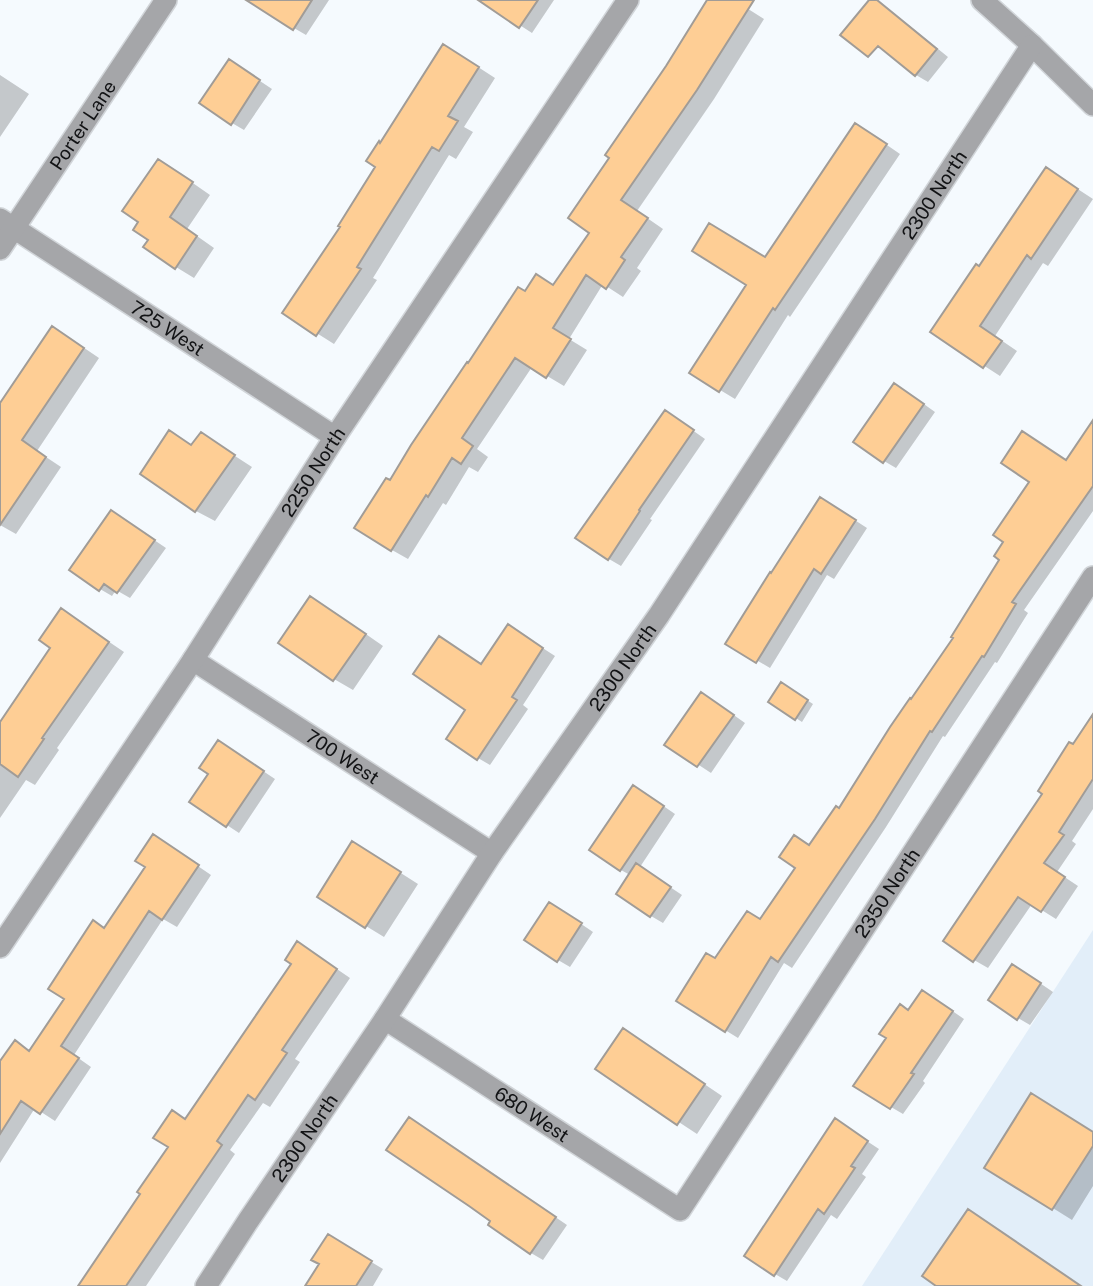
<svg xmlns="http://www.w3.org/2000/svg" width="1093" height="1286" viewBox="0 0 1093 1286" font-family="'Public Sans',sans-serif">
<rect width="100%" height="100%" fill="#f5fafe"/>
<!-- built -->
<path fill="#e2eef9" d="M1093 930V1286H862Z"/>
<!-- shadow -->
<path fill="#0003" d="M271 0H329L306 35 294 28Z
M481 0H554L532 33Z
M709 0H734L764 19 714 99 637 211 663 229 637 268 641 271 623 297 603 284 569 339 587 350 564 386 532 367 477 449 488 457 478 472 469 467 446 505 443 503 408 559 392 550 391 482 526 293 554 287 591 232 611 157Z
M871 0H875L885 6 948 57 928 82 916 75Z
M461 56 495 78 464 127 473 132 456 159 449 155 373 278 377 280 334 344 285 313 342 226 378 166 381 145Z
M242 69 272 89 244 130 232 123Z
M0 75 29 94 0 137Z
M871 134 900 154 790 317 788 315 735 399 692 373Z
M1047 169 1093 199 1048 266 1043 263 995 336 1017 351 1000 376 932 332 980 268Z
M177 172 210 195 187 229 214 248 194 278 176 267 150 239Z
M68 337 99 358 37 451 61 467 16 534 0 525V409Z
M907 392 935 412 896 468 884 461Z
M678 420 705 439 650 519 652 520 621 566 609 559Z
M1093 424V511L1024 610 1028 613 997 663 995 662 945 737 943 736 886 827 792 968 784 963 738 1038 678 1001 715 961 761 920 810 847 839 810 955 637 1067 462Z
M201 434 252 467 215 521 196 511 142 473 193 446Z
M833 506 867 528 834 579 827 575 770 668 727 643Z
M123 519 166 548 130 598 116 590 112 596 100 589Z
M330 609 383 646 353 690 334 679 281 643Z
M77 620 124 652 57 748 59 750 35 785 26 780 0 818V724Z
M521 634 555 656 523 705 528 709 490 765 478 758 468 709 482 666Z
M782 684 813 704 802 722 770 701Z
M714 701 745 723 711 773 667 744Z
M1093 718V809L1072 841 1076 844 1057 872 1078 886 1056 919 1032 904 988 968 974 960 1045 793Z
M230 749 275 779 239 833 192 802 211 773Z
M646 794 675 814 640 867 682 895 663 923 651 916 630 875 621 870Z
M167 845 211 875 177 927 163 919 74 1055 91 1067 55 1121 35 1108 0 1163V1064L15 1043 30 1052 66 999 105 929Z
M371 854 418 884 384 937 366 926Z
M562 911 593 932 570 967 558 960Z
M312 952 350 978 295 1059 300 1062 270 1107 263 1103 230 1150 235 1154 146 1286H81L142 1194 186 1121Z
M1025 973 1053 992 1030 1025 1018 1018Z
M935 999 964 1019 923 1081 925 1083 903 1114 891 1107 909 1011Z
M642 1042 722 1096 697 1134 598 1069Z
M422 1126 567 1225 543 1260 531 1253 493 1221Z
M847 1128 879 1149 862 1174 866 1177 837 1219 831 1215 787 1281 775 1274Z
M1093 1133V1186L1072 1220 987 1167Z
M328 1236 383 1269 373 1286H307L321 1264Z"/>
<!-- building -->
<path fill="#fece95" stroke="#a19c97" stroke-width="2" d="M246 0H312L293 30Z
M478 0H538L519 28Z
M707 0H754L697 90 621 200 648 218 621 257 625 260 606 289 586 275 553 328 571 339 546 378 515 358 462 438 473 446 461 464 452 458 428 497 426 495 391 551 354 528 386 478 390 480 411 445 467 362 468 363 518 287 525 291 536 274 553 285 589 233 568 218 609 158 605 155 666 66Z
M869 0H877L937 49 915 76 878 46 868 57 840 35Z
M443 44 479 67 448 116 458 121 439 151 432 147 357 267 361 269 316 336 282 313 340 227 338 226 375 167 366 161 379 141 380 143Z
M229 59 260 80 231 125 199 103Z
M855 123 887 144 775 310 773 308 719 392 689 373 746 285 692 251 709 223 765 257Z
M158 159 193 182 170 217 197 236 175 269 143 247 148 240 133 230 138 222 122 211Z
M1046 167 1078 189 1031 259 1027 255 980 326 1002 341 983 368 930 332 976 264 979 266Z
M52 326 84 348 22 440 46 457 0 525V403Z
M894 383 924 404 883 463 853 442Z
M665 410 694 430 639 510 640 511 608 560 575 538Z
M1093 420V486L1012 602 1016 604 984 657 982 656 932 732 930 731 875 819 778 962 771 957 725 1032 676 1001 706 953 715 958 747 911 760 919 795 868 779 857 794 835 809 845 836 806 839 808 890 727 910 698 911 699 953 638 951 637 999 560 994 556 1003 542 993 535 1029 482 1001 463 1022 431 1066 460Z
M169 430 191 445 201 432 235 455 195 512 140 474Z
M820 497 856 520 821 574 814 569 756 663 725 644 770 572 771 573Z
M111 510 155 540 117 593 104 584 99 591 69 570Z
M310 596 366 634 333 681 278 643Z
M61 608 109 642 42 738 44 739 18 777 0 764V722L50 648 39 640Z
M508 624 543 648 512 697 517 700 477 760 446 739 465 710 413 674 439 636 481 664Z
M781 682 808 700 795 720 768 702Z
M701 692 734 715 697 767 664 745Z
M1093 714V779L1059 832 1064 835 1044 863 1065 877 1041 912 1018 897 973 962 943 941 1042 794 1038 791 1069 742 1073 744Z
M218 740 264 771 226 827 189 802 208 774 199 768Z
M633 785 664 806 620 871 589 850Z
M153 834 199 865 162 920 149 911 61 1046 79 1058 40 1114 21 1101 0 1134V1061L15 1040 29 1051 64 999 48 989 93 920 104 928 145 867 135 861Z
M352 841 401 872 365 928 317 897Z
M636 863 671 887 650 917 616 894Z
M549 902 582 923 557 962 524 940Z
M297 941 337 969 282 1050 287 1053 255 1100 248 1095 217 1141 222 1145 126 1286H78L140 1194 137 1192 168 1147 153 1138 172 1110 185 1119 291 964 285 960Z
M1012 964 1041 983 1017 1020 988 1000Z
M922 990 953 1011 911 1073 914 1074 890 1109 853 1086 886 1038 879 1034 900 1004 908 1010Z
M623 1028 705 1084 677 1125 595 1069Z
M1031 1093 1093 1132V1146L1052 1210 984 1168Z
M409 1117 556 1217 530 1254 488 1225 490 1221 469 1206 386 1150Z
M835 1118 868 1141 851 1166 855 1168 824 1214 818 1209 774 1276 744 1256Z
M968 1209 1081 1286H936L922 1276Z
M328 1234 372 1261 356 1286H305L319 1264 311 1260Z"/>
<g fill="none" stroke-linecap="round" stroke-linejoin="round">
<!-- minor casing -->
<g stroke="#d1d5d9" stroke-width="24">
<g id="minor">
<path d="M982 0 1032 45 1093 105"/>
<path id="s1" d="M0 219 335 437"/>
<path id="s2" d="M0 249 166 0"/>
<path id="s3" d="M193 660 492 853"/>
<path id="s4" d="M0 947 193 660 335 437 628 0"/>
<path id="s5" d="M385 1019 680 1210 1093 577"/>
<path id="s6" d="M206 1286 248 1221 385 1019 492 853 659 615 1032 45"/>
</g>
</g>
<!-- minor -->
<use href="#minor" stroke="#a5a6a9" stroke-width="21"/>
</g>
<g text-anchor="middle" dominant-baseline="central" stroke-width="5" stroke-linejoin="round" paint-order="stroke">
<!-- street labels -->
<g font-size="19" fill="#121315" stroke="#f5fafe">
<text stroke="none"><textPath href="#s2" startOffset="149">Porter Lane</textPath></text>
<text stroke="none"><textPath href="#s6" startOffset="1312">2300 North</textPath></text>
<text stroke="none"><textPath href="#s1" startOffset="200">725 West</textPath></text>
<text stroke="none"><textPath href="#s4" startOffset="569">2250 North</textPath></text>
<text stroke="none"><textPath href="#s6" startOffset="746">2300 North</textPath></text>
<text stroke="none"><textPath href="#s3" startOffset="178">700 West</textPath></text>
<text stroke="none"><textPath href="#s5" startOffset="730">2350 North</textPath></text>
<text stroke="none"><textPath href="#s5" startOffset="175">680 West</textPath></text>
<text stroke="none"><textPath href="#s6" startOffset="178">2300 North</textPath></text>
</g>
</g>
</svg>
